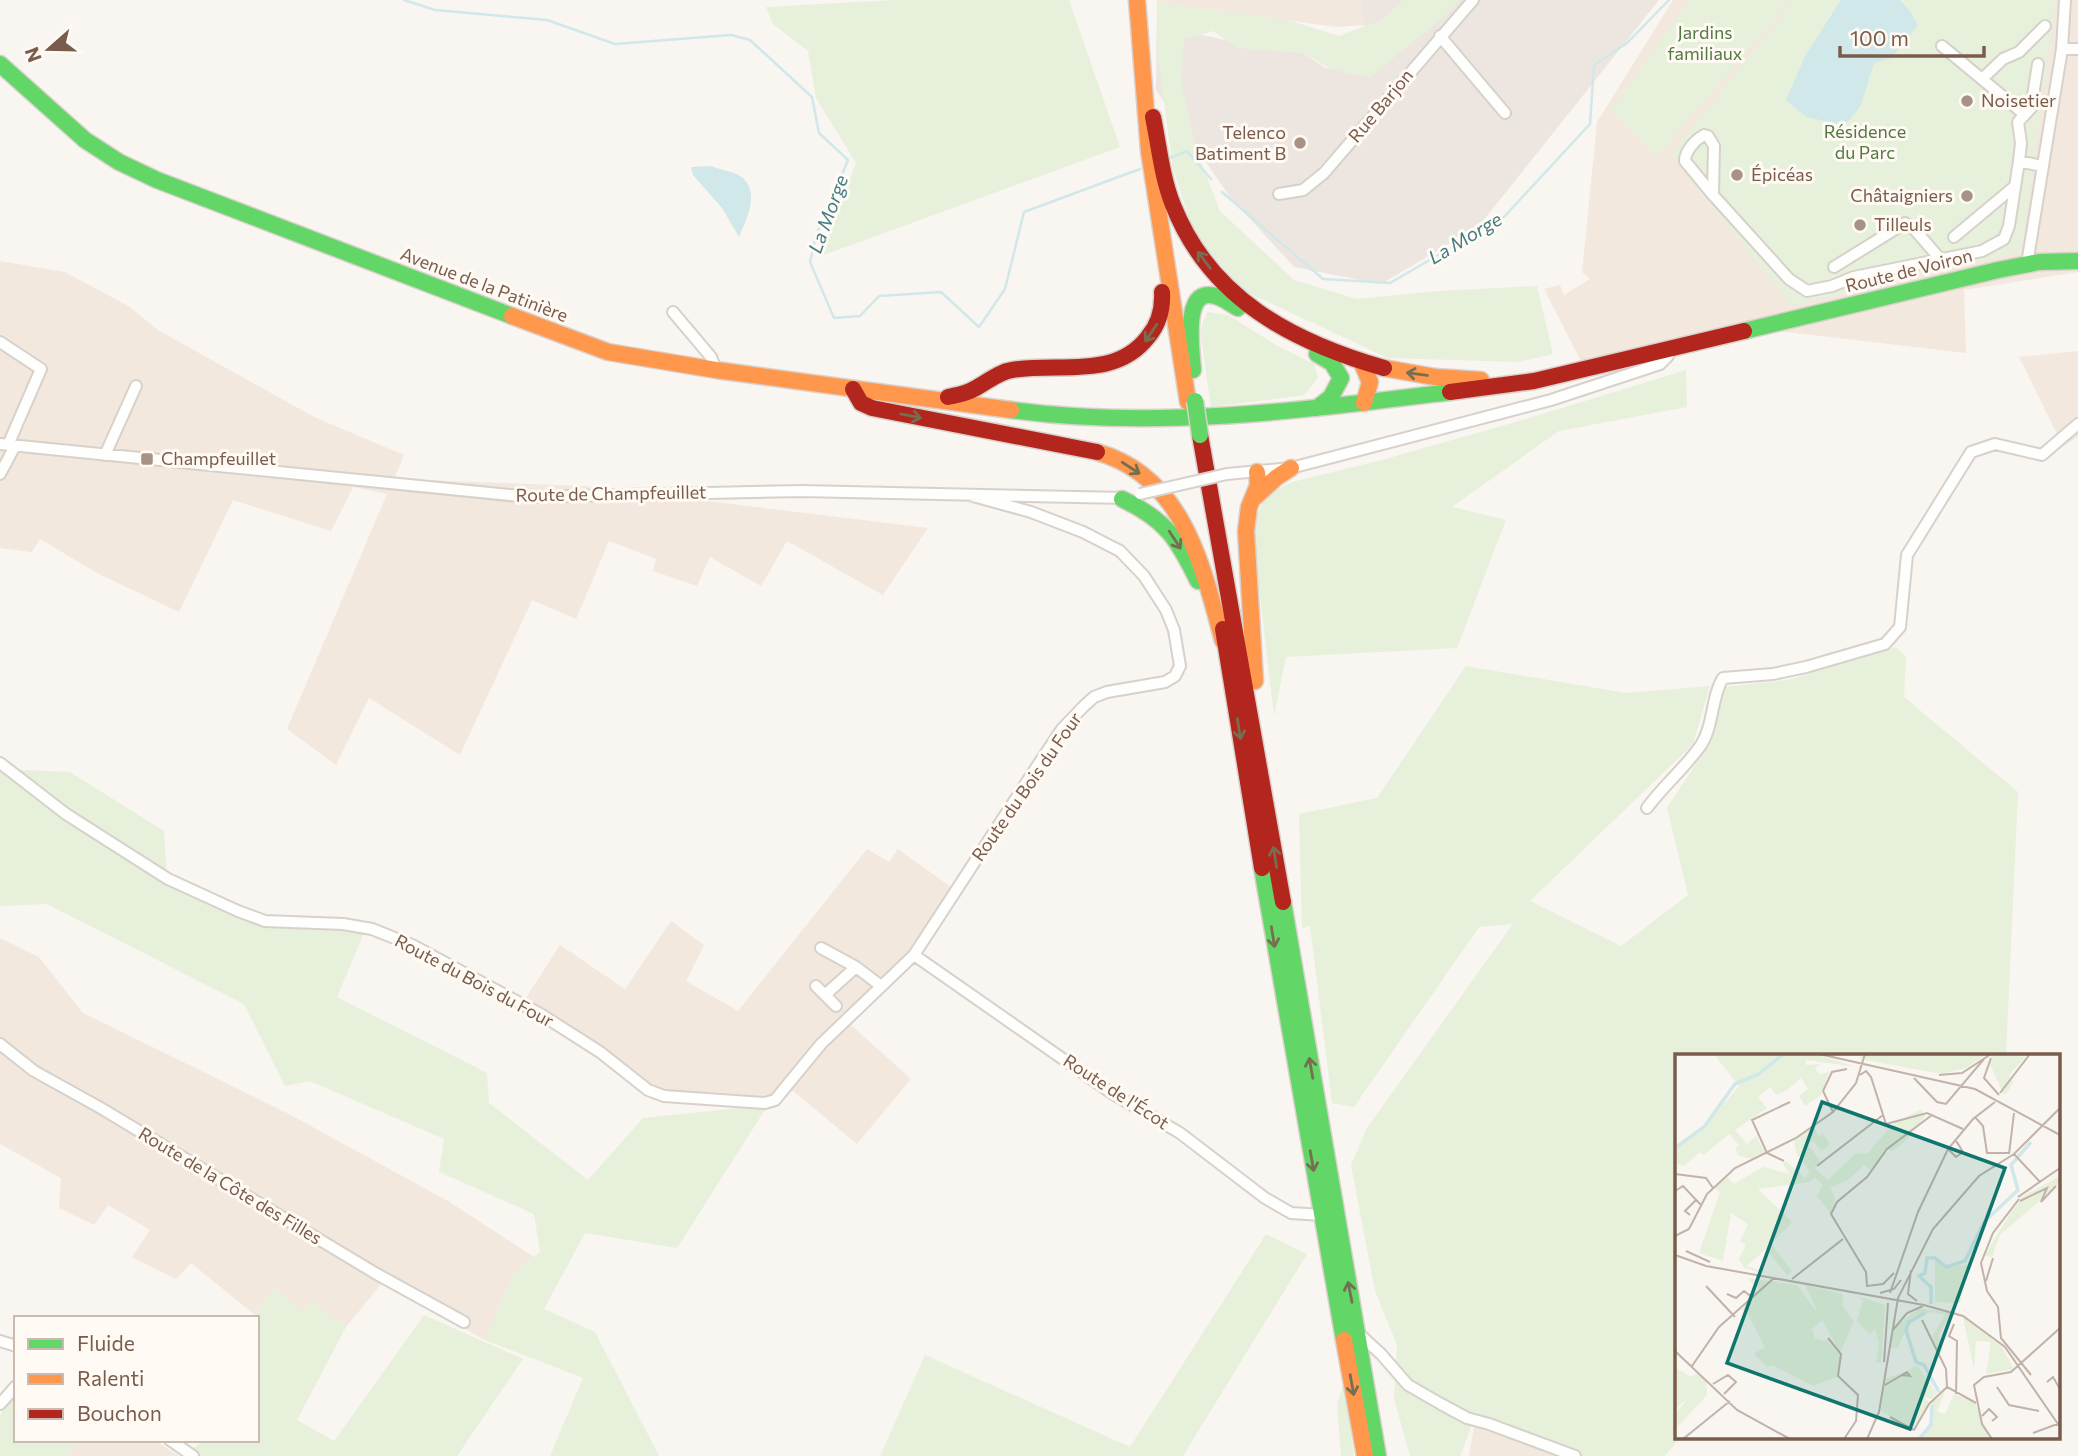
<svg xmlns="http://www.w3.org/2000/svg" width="2078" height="1456" font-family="Commissioner,sans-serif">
<rect width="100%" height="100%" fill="#f9f5f0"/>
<path fill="#f2e8de" d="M1156,0H1360L1364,25L1336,27L1157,2Z
M1673,0H2078V272L1964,290L1966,353L1734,326L1584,367L1544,289L1560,285L1564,295L1590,279L1582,272L1597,122Z
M0,261L65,272L130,307L158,330L314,417L404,455L394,479L584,486L928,528L883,595L787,541L761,586L710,557L697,586L653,571L656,559L609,541L576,619L532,600L460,755L369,698L336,765L287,729L387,494L353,487L331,531L233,500L179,612L99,574L40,539L32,552L0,548Z
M2078,351V437L2063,446L2019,357Z
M867,849L889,862L898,849L951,887L938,921L905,970L850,1024L911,1079L857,1144L793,1091L752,1099L671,1092L648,1083L588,1038L524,1001L560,945L625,989L671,921L704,945L686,981L738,1011Z
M0,938L39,957L83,1013L287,1113L448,1201L534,1257L514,1274L485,1340L382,1283L346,1327L312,1302L303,1311L273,1289L255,1315L191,1263L176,1279L132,1257L150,1230L108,1205L94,1225L59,1208L61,1178L0,1144Z
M1476,1414L1591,1456H1469Z
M78,1440H154L179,1456H66Z"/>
<path fill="#ede5e0" d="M1360,0H1659L1479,226L1381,284L1294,267L1230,197L1156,90L1157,2L1175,29L1234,42L1290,45L1326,68H1353L1370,63Z"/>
<path fill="#e7f0db" d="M895,0H1069L1120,147L821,256L856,163L816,98L808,51L773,24L766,7Z
M1403,0H1459L1453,9L1369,78L1331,69L1303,53L1238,48L1213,31L1184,40L1181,82L1197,152L1220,211L1294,280L1357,299L1438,291L1537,286L1553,354L1518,362L1388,358L1242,290L1195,235L1173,169L1158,57L1157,2L1288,20L1339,36L1381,20Z
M1690,0H1792L1657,156L1611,110Z
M1794,0H2056L2021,252L1792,306L1671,155Z
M1207,312L1228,315L1276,345L1314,364L1318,378L1304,395L1211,407L1200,330Z
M1686,370L1687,407L1559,431L1452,507L1506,520L1457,648L1286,657L1274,716L1252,527L1266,495L1292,482L1382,460L1526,419Z
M1896,647L1906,657L1904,697L2018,792L2006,1055H1677V1437H1681L1665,1456H1591L1476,1414L1460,1456H1410L1394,1399L1397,1345L1375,1291L1351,1165L1367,1128L1513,924L1479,927L1354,1107L1332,1103L1310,926L1302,928L1299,814L1377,798L1466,666L1626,693L1710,686L1693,744L1530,901L1621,946L1688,895L1667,808L1707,747L1725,687L1788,680Z
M0,769L70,772L164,831L167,882L265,916L364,933L337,997L487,1073L489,1103L588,1180L643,1118L768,1105L677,1248L585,1233L544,1309L595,1332L659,1456H550L583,1378L485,1340L514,1274L540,1252L534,1214L439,1172L444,1139L310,1081L285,1086L244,1004L47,904L0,906Z
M1266,1234L1307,1254L1183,1456H880L925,1355L1130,1447Z
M273,1289L303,1311L312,1301L346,1327L297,1420L334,1441L424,1315L523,1359L457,1456H200L191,1450L204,1440H257V1394L260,1391L257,1389V1318H253Z
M1344,1383L1354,1456H1341L1337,1404Z
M16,1395V1440H78L66,1456H0V1415Z"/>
<path fill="#d0e8ea" d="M1841,0H1900L1910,11L1918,25L1892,58L1874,63L1860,107L1845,125L1806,117L1786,100L1805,56Z
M711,166C721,170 736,172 743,178C760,194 746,220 739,237L722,208L693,175L691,167Z"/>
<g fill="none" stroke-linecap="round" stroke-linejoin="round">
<path stroke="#d0e8ea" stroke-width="2.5" d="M404,0L435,10L547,20L615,44L731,35L750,40L812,97L819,133L848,160L816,236L810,262L834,318L860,316L879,296L941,292L979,327L1005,289L1024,212L1140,169
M1167,159L1187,151L1211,179
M1222,192L1323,279L1390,283L1504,217L1590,124L1594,65L1627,43L1669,0"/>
<defs>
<path id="street" d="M1440,36L1505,113
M1942,46L2024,114
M2062,49H2078
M1982,79L2003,59L2019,52L2045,26
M2019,161L2021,143L2018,122L2031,108L2038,64
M1279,194L1303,190L1324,173L1473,0
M1713,195L1685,161C1685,151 1695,140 1704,135L1708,136L1714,146L1713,195L1789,279L1807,291L1832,286L1854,277L1982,251L2004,239L2009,226L2019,161L2042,166
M1954,237L2015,186
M2027,264L2062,49L2065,0
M1834,267L1905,223L1915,230L1941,260
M673,312L711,357L716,370
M0,342L41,369L8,445
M0,444L529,497L801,491L1125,498
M105,455L136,386
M0,474L15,446
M1227,474L1291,468L1551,400L1660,364L1668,356V350
M0,763L66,814L168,879L238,911L265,921L343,924L372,929L412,945L542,1015L600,1052L648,1090L664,1096L765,1103L775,1100L821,1044L914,955L1030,777L1062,729L1084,706L1094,697L1107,692L1165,682L1175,676L1180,666L1174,630L1166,610L1144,576L1120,551L1083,532L1031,512L973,496
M1647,808C1663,786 1685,768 1701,745C1714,725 1711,697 1723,678L1773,674L1806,667L1885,644L1900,627L1907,555L1971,452L1995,444L2042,455L2078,424
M821,948L856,967
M914,955L1113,1094L1180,1133L1265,1198L1291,1213L1322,1215
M816,986L836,1006
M826,994L856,967L881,986
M0,1044L34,1071L99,1107L375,1273L464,1322
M1358,1333L1381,1354L1408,1385L1441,1404L1467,1418L1489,1424L1575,1456
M0,1341L16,1346
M0,1404L16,1386
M170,1440L193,1456"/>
<path id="fast" d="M0,64L85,140L119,162L157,180L512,316
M1744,331L1998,270L2039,262L2078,261
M1317,354L1332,363L1341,378L1331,397L1317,408
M1193,370C1192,354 1183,296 1208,295C1219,294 1229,303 1238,308
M1011,410C1157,430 1305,410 1450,392
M1122,499C1166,520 1177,538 1198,581
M1262,868L1344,1340
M1283,902L1378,1456"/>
<path id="slow" d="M1137,0L1149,151L1188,402
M512,316L608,352L716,370L1011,410
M1361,361L1370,382L1364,403
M1384,368L1435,377L1481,380
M1097,452C1184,477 1202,565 1223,641
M1255,497L1277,477L1291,468
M1255,681L1246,531L1249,507L1258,485L1257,472
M1344,1340L1365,1456"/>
<path id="jam" d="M1153,117C1159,146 1162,178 1173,205C1210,299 1293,342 1384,368
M853,389L861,403L872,408L1097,452
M1450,392L1534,381L1744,331
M948,397C957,395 966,394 974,389C986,383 998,372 1012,370C1059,362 1115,380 1148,337C1159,324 1163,309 1162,292
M1200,435L1283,902
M1223,629L1262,868"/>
</defs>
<use href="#street" stroke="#d7d1cb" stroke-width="14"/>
<use href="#fast" stroke="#dad1cc" stroke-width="19"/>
<use href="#slow" stroke="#dad1cc" stroke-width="19"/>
<use href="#jam" stroke="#dad1cc" stroke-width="19"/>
<use href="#street" stroke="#fefefd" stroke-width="10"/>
<use href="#fast" stroke="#63d668" stroke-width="16"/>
<use href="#slow" stroke="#ff974d" stroke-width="16"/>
<use href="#jam" stroke="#b3261e" stroke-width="16"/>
<defs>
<path id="street-bridge" d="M1140,494L1227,474"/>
<path id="fast-bridge" d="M1195,401L1200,435"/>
</defs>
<use href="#street-bridge" stroke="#d7d1cb" stroke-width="14" stroke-linecap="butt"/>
<use href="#fast-bridge" stroke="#dad1cc" stroke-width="19" stroke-linecap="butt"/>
<use href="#street-bridge" stroke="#fefefd" stroke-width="10"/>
<use href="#fast-bridge" stroke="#63d668" stroke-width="16"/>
</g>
<defs><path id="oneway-shaft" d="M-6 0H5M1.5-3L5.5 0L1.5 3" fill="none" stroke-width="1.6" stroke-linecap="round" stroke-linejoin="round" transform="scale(1.75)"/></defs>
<g stroke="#776e51">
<use href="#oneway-shaft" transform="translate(1204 260) rotate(-127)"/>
<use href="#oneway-shaft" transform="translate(1151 333) rotate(124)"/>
<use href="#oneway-shaft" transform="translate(1417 374) rotate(-172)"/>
<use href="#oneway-shaft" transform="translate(911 416) rotate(11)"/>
<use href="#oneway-shaft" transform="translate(1131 468) rotate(33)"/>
<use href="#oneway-shaft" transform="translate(1175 540) rotate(57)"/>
<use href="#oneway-shaft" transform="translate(1239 729) rotate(81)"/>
<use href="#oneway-shaft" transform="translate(1275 857) rotate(-99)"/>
<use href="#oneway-shaft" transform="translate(1273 937) rotate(81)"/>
<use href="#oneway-shaft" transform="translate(1311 1068) rotate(-100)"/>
<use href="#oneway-shaft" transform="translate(1312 1161) rotate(80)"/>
<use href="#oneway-shaft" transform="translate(1350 1292) rotate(-101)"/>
<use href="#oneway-shaft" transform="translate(1352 1385) rotate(80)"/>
</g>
<g fill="#a69286" stroke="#fffaf3" stroke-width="2.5">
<circle cx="1967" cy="101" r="7"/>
<circle cx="1300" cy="143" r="7"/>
<circle cx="1737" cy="175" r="7"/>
<circle cx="1967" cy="196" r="7"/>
<circle cx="1860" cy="225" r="7"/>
<rect x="140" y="452" width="14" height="14" rx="3.5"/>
</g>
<g text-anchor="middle" stroke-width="6" stroke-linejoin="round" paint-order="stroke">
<g font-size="18" fill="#537a41" stroke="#fffaf3">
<text x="1705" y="39">Jardins<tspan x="1705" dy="21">familiaux</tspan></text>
<text x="1865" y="138">Résidence<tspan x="1865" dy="21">du Parc</tspan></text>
</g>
<g font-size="18" fill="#7a5c4d" stroke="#fffaf3" text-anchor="start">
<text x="1981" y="107">Noisetier</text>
<text x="1286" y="139" text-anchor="end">Telenco<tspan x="1286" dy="21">Batiment B</tspan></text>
<text x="1751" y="181">Épicéas</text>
<text x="1953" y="202" text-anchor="end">Châtaigniers</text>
<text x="1874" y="231">Tilleuls</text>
<text x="161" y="465">Champfeuillet</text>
</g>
<g font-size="18" fill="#7a5c4d" stroke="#fffaf3">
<text transform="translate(1381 106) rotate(-50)" y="6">Rue Barjon</text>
<text transform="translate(1909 271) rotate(-14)" y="6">Route de Voiron</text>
<text transform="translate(484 285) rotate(21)" y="6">Avenue de la Patinière</text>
<text transform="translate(611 494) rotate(-1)" y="6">Route de Champfeuillet</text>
<text transform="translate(1027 787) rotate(-55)" y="6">Route du Bois du Four</text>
<text transform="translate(474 981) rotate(28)" y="6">Route du Bois du Four</text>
<text transform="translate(1116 1092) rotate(33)" y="6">Route de l'Écot</text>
<text transform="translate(230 1186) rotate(31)" y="6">Route de la Côte des Filles</text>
</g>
<g font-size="19" font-style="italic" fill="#437c86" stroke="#fffaf3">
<text transform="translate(828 214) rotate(-70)" y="7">La Morge</text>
<text transform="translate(1465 238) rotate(-31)" y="7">La Morge</text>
</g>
</g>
<g transform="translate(1675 1054)">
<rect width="385" height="385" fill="#f9f5f0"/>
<path d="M46,0H139L182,13L131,6V11L145,10L140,14L145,21L155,17L146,41L130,52L124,42L133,35L126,24L111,37L101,41L95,33L83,43L92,54L60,76L72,90L81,82L90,98L77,105L64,102L60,95L64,91L54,80L29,101L25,98L9,112L0,109V93L29,73L64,32L41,3ZM187,0H311L291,14L267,20L185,5ZM320,0L351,3L334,21L338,28L332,39L328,40L314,8ZM246,55L250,63L229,88L218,97L211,95L196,117L189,111L173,126L155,134L160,144L156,160L142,142L148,131L140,123L135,128L83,135L117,168L96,190L117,217L112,221L91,195L72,212L95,220L69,214L64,205L71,190L65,187L73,170L56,159L48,207L24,199L45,138L39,134L51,122L59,130L88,113L115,120L108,110L111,107L130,124L135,118L121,98L119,86L139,72L143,83L148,80L155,90L147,97L138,87L133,90L145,107L139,114L153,126L180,100L193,99L217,71ZM385,122V129L325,181L317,203L309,202L345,144ZM260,206L270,214L294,210L285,249L260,248ZM72,224L122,231L144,261L130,231L168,240L167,251L179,268L165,298L147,266L137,275L140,285L152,287L165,300L162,323L138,332L97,311L92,313L79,300L90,293L71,257H66L84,235ZM182,242L210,251L206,309L201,308L204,290L200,274L195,280L182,268L188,246ZM245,254L276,259L264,281L268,298L265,300L257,283L270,261L256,258L235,264L223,294L214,293L221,272ZM288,263L327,293L339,315L311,320L316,288L301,287L299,315ZM242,312L262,339L257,345L250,343L254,349L239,374L206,357L209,325L234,317L238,324L234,315ZM0,313L16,323L24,319L31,325L32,341L3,372L0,361L12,345L0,355ZM271,335L262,357L270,360L279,340L300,349L315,385H243L254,370L257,348Z" fill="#e7f0db"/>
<path fill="none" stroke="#d0e8ea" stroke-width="3.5" d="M0,94L29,73L60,30L84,20L107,1M256,250V233L244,222L250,219L252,204H260L271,213L290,207L309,168L343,136L336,111L356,88M250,259L234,268L231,276L241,308L249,311L264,338M244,385L256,371L257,351"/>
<path fill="none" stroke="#c2b3aa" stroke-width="2" d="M144,0L300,35L385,81M316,4L309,24L324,41M185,21L191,17L196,23L211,70L252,59L288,75M264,21L287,19L316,0M239,24L262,48L271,50L309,5M325,39L355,0M158,58L148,37L157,18L172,15M300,63L308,72L312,99H334M273,95L281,103L288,98L280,85M334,100L339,59M339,100L365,128M109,107L92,99L77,66L115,48M142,112L208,61M0,120L31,124L38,134M0,137L8,132L26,151M343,143L385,114M344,145L318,179L306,209L312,237L323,253L326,284L356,321M345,147L372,134L366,148L381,132M15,161L10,157L21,146M0,182L14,175L32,140L60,114L121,84L158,58L181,29L190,0M11,197L35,208M0,201L31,212L249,251L288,262L330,293L385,373M236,216L233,240L242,247M219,219L208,230L192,232L191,218L156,160L162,148L192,123L212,95L257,61M117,225L168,185M311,227L318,204M31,232L60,263M205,239L219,235L226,226M215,239L243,158L273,95L298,65L320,48M52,240L61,244L69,237L77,243M247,266L271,315L272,333L301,349M279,270L274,282L282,287L281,340M217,277L232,259L248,252M153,284L166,300L163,322L183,341L181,367L169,385M0,297L62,356L115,385M209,308L213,249M17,312L44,273L99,224M372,328L378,323L385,335M38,330L53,321L61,328L49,340M210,331L227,321L235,322L232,318L227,321M322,333L334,351L364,357M307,362L314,355L322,363L317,367M215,363L239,376M239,376L254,350L272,333M358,379L385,369M8,385L55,347M192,385L204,358L223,244L258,175L304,122L339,100L385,54M317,385L307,370L299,331L309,323L336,318L385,274"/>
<path fill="#0f766e" fill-opacity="0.15" stroke="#0f766e" stroke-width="3.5" d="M147,48L330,114L235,375L52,309Z"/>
<rect width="385" height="385" fill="none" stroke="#7a5c4d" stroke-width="3.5"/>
</g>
<rect x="14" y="1316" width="245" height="126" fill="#fffaf3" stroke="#cabbb1" stroke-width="2"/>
<rect x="28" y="1339" width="35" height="10" fill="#63d668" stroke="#cabbb1" stroke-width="2"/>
<text x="77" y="1351" font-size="21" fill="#7a5c4d">Fluide</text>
<rect x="28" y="1374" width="35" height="10" fill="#ff974d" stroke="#cabbb1" stroke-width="2"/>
<text x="77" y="1386" font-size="21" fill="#7a5c4d">Ralenti</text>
<rect x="28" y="1409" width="35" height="10" fill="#b3261e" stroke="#cabbb1" stroke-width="2"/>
<text x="77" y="1421" font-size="21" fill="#7a5c4d">Bouchon</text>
<g transform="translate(49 49) rotate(250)" stroke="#fffaf3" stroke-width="5" paint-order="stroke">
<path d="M0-5L12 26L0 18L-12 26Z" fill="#7a5c4d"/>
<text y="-10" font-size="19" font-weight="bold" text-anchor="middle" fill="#7a5c4d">N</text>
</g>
<path d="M1840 46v10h144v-10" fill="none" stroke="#7a5c4d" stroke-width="3.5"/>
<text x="1850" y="46" font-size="21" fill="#7a5c4d" stroke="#fffaf3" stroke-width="5" paint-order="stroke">100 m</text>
</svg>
